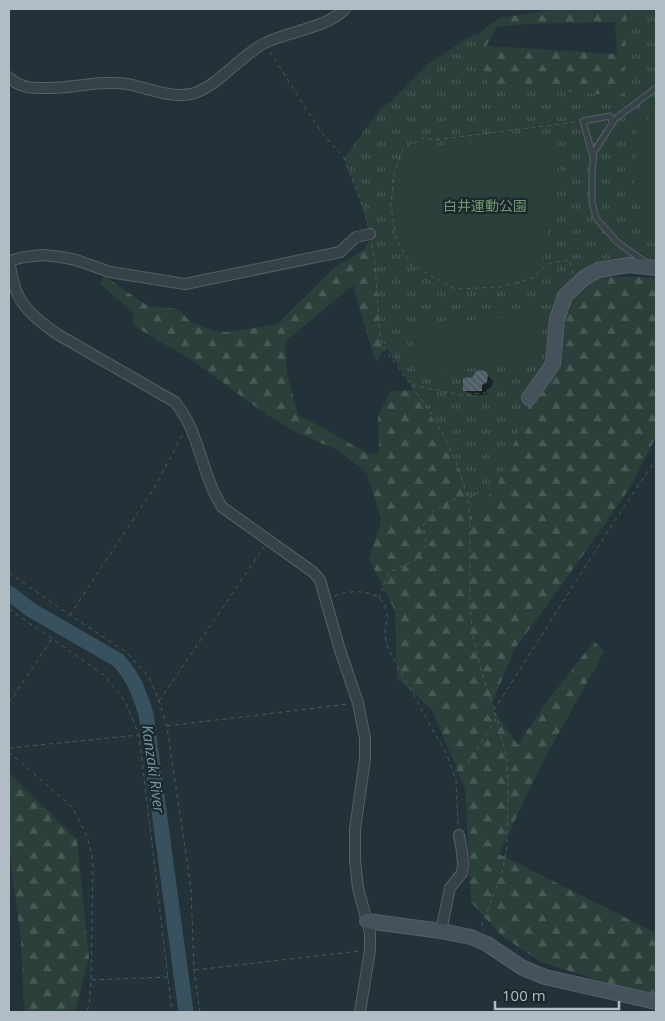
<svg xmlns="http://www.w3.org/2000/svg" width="665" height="1021" font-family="'Open Sans','Noto Sans JP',sans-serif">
<defs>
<pattern id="forest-firs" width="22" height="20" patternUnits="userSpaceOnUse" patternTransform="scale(1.25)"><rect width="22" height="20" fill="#2b403b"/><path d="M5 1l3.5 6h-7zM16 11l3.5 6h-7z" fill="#475a56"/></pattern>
<pattern id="park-tufts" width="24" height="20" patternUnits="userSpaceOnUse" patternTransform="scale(1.25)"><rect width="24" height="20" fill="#2b403b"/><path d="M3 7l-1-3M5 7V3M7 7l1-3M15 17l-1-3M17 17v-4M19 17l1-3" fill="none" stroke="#475a56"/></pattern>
<pattern id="building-back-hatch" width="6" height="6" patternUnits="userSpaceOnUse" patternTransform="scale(1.25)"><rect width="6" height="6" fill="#4e5e67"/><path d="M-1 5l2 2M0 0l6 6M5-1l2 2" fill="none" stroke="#65737b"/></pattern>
</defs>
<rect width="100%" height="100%" fill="#233138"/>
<path fill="url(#forest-firs)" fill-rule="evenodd" d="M571,9H656L558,291L600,277H637L656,278V437L631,486L581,558L514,650L491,706L518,745L540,711L594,641L604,652L540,767L499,854L656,933V999L541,962L502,936L471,902L465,788L432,710L397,678L395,611L369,559L381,520L367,473L338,450L295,432L260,410L193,361L134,326L133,312L100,284L104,276L148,306L178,309L191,322L213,331L228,332L277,324L335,267L365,249L375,223L358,153L381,108L434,72L489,25L500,18L549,10ZM615,22L617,54L486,46L497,27L525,24ZM353,285L371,347L376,361L409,316L443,389L390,391L378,417L379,453L368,454L320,426L298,415L287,373L285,342Z
M9,772L77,840L89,958L75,1012H24L21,942L9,848Z"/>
<path fill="url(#park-tufts)" d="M627,9H656V268L598,270L565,296L553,364L531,400L499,482L470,522L468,499L459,469L445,438L380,337L375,264L364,210L344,158L369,124L428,64L475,33L488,85L623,96Z"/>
<path fill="#2b403b" d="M655,109H656V239L644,218L634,192L635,163L639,140L634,123L648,120Z
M537,137L558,159L543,260L532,278L500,287L455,289L410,264L396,238L391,206L394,174L403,149L420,139L433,146Z
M535,315L539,363L415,373L411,325Z"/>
<path fill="#0007" d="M484,372L493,381L491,387L486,390L487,395H470L465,390Z"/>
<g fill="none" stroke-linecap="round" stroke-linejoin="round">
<path stroke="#37515e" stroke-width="15" d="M9,593L31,610L118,660C135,679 138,690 146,714L186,1012"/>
</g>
<path fill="url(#building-back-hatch)" d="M479,370L485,371L488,375L487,382L482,385V391H463V378L473,377L475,372Z"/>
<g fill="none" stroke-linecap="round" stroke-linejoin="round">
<defs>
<path id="lane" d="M593,157L583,121L610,116L612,122
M645,262L617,242L596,218L592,202V174L594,152L615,119L656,88"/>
<path id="street" d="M9,77C12,80 17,84 21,85C30,89 39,88 48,88C74,88 101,80 127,84C149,88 168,98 191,94C215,89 241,55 265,43C289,31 327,28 345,9
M9,260C11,271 13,285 18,295C26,312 42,323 57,334L175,402C200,432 201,474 222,507L313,572L320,580L339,647L358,703L365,738V759L355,829V860L358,888L370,933V950L360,1012
M9,261L24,257L43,255L61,257L76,260L110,272L185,284L340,252L356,237L370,234
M441,931L450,888L462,873L463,864L462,852L459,835"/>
<path id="secondary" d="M529,398L553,364L557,319L565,296L584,278L598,270L629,265L656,268
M367,921L441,931L471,937L487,944L523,968L545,977L656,1002"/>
</defs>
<use href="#lane" stroke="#546066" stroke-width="7"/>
<use href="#street" stroke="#546066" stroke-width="12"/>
<use href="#secondary" stroke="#546066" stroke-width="16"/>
<path stroke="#495c5a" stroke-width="1" stroke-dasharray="4 4" stroke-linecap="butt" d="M270,52L321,132L344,158L364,210L368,225
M372,244L375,264L380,337L384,348L430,411L445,438L459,469L468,499L470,522V603L472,629L480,667L498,722L507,759L508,799L507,846L502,874L482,924L484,931
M573,274L569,260L547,264L532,278L500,287L455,289L410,264L396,238L391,206L394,174L403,149L423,138L435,140L577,122
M412,385L461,395L486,393
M469,498L479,492
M9,573L70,615L126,652L149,677L159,701L167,727L191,888L194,970L200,1012
M334,596C351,589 384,588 387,613C388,619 385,627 385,633C385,638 387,644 388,649L447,755L456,780L458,827
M379,599L389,572L414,561L427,545L423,526L434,510L466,493
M9,609L104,675L125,701L139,735L172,1012
M70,615L154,488L183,434
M159,701L264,547
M9,703L53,637
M494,710L608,531L656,459
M167,726L348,704
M9,748L139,735
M9,752L72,807L87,836L93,862L91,980L89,1006L86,1012
M455,772L467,764L496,719
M195,970L360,951
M92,980L168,977"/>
<use href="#lane" stroke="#364248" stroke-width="5"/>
<use href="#street" stroke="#364248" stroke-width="10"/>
<use href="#secondary" stroke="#45525b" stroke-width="14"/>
</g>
<g text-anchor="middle" stroke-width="4.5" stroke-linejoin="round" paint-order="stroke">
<g font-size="14" fill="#719971" stroke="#1c272d">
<text x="485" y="211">白井運動公園</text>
</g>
<g font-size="15" font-style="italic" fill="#7396a6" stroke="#1c272d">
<text transform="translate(153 769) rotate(82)" y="5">Kanzaki River</text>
</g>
</g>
<rect width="665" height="1021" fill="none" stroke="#b1bdc5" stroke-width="20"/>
<path d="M495 1001v8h124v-8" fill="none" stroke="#b1bdc5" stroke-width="2.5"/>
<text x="502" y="1001" font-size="15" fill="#b1bdc5" stroke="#1c272d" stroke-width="4" paint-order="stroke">100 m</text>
</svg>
